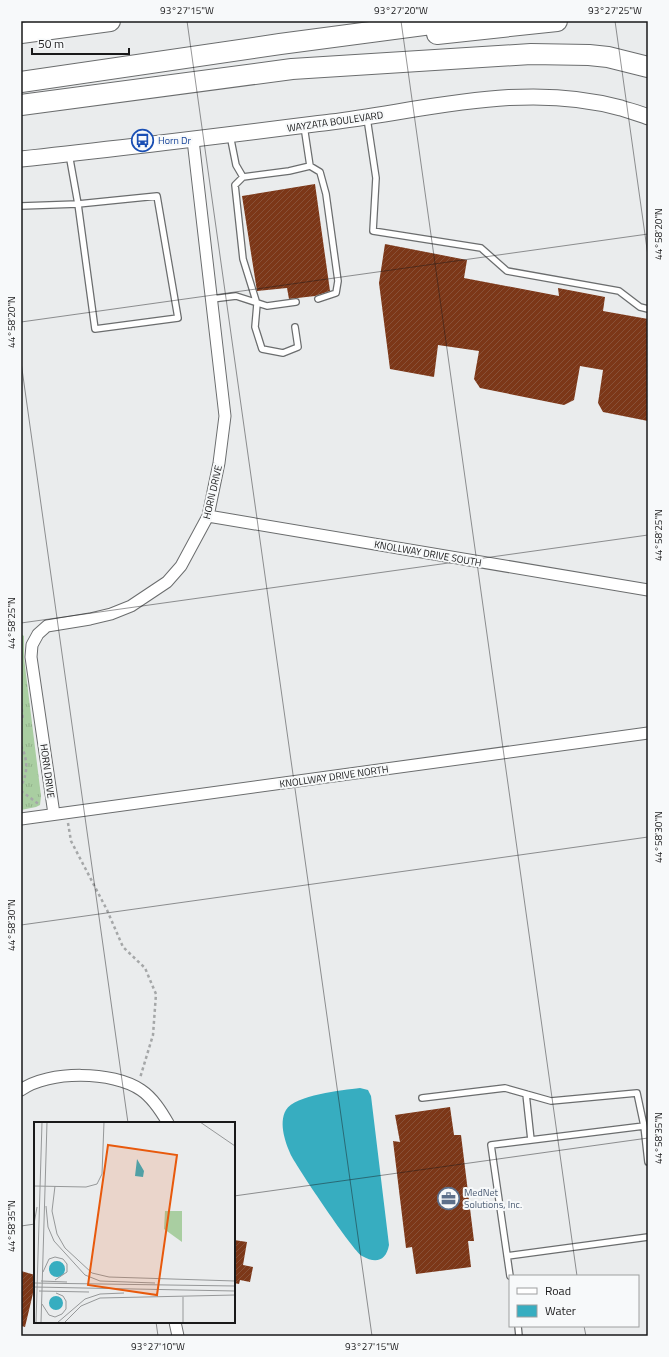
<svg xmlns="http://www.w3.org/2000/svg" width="669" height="1357" font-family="'Titillium Web',sans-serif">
<defs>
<pattern id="grass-tufts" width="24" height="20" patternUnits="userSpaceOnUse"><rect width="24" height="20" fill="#a9cea1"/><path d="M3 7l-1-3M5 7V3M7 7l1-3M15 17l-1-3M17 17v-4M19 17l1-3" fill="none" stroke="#91b08a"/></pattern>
<pattern id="building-hatch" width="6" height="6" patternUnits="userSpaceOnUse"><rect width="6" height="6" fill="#7c3718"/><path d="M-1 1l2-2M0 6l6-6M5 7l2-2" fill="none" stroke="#885138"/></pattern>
</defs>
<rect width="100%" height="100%" fill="#eaeced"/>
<path fill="url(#grass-tufts)" d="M21,634L24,636V658L41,796L40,805L36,807L21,810Z"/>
<path fill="#37adc0" d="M360,1088L368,1090L371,1096L389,1245C386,1261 376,1264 362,1256C353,1251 299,1170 292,1157C286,1145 278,1123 286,1110C295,1095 342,1090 360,1088Z"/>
<path fill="url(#building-hatch)" d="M315,184L330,291L315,296L289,299L287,288L257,291L242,196Z
M385,244L467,260L464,278L559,296L558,288L605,297L603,311L648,319V421L603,412L598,403L603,370L580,366L574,400L564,405L480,388L474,379L479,351L438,345L434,377L390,369L379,283Z
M450,1107L454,1135H461L474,1241H468L471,1267L416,1274L412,1247L406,1248L393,1141L400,1142L395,1115Z
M234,1240L247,1242L243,1265L253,1267L250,1282L240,1280L239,1284L234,1283Z
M21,1271L35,1275V1285L25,1327L21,1326Z"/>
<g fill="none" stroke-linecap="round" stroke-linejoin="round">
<defs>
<path id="lane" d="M367,118L376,178L373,231L481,248L507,271L619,291L640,307L648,309
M230,135L236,165L243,177L289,171L310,166L304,126
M310,166L320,172L326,194L338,281L336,293L318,299
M243,177L235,185L243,259L257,304L255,327L262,349L283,353L298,347L295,327
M157,196L178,318L95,329L78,204Z
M21,206L78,204L69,154
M212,299L236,296L267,306L296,302
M526,1094L531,1140
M422,1098L505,1088L551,1101L637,1093L644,1126
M507,1256L648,1237
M510,1276L491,1145L644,1126L648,1162
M518,1326L519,1336"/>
<path id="street" d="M208,516L648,590
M54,814L31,657L32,645L38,634L47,626L90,619L111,614L131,606L167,582L181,566L208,516L219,463L225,416L193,140
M21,819L648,733
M21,1090C49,1070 113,1071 141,1090C153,1098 161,1111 168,1123
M175,1322L178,1336"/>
<path id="secondary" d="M21,159C124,148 227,135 331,122C426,110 525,81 621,108C630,111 639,113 648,117"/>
<path id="highway" d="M21,33L110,21
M437,34L557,21
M21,82L280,44L454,21
M21,105L292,69L531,54L589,55L608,57L648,67"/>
</defs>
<use href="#lane" stroke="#6b6d6e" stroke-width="8"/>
<use href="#street" stroke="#6b6d6e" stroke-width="13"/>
<use href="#secondary" stroke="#6b6d6e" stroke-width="17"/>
<use href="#highway" stroke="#6b6d6e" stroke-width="22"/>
<path stroke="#a5a7a8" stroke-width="2.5" stroke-dasharray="3 3" stroke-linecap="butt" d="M21,703L23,719L21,722
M21,746C28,759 28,773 21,786
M21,791L40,805
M68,823L71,841L107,910L123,947L145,968L156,994L153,1035L140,1078"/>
<use href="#lane" stroke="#fff" stroke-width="5.5"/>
<use href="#street" stroke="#fff" stroke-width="11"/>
<use href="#secondary" stroke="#fff" stroke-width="15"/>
<use href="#highway" stroke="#fff" stroke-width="20"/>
</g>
<path fill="none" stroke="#19191a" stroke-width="1" stroke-opacity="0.45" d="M187,21L372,1336M401,21L577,1276M615,21L648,256M21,322L648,234M21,362L128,1123M21,623L648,535M21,925L648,837M234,1196L648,1138M21,1226L35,1224M156,1322L158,1336M584,1326L586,1336"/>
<defs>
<symbol id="bus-ring" viewBox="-11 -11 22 22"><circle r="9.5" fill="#f7f9fa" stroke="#1a4fb4" stroke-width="1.5"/><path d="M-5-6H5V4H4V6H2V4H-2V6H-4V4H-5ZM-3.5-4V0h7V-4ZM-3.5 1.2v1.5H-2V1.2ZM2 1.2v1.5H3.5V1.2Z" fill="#1a4fb4"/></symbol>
<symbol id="office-ring" viewBox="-11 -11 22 22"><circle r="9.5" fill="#f7f9fa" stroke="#5c6f8a" stroke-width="1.5"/><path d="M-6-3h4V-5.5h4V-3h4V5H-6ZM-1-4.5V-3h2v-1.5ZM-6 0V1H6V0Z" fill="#5c6f8a"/></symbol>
</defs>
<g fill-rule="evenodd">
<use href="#bus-ring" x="130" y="128" width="25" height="25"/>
<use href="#office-ring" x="436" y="1186" width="25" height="25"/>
</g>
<g text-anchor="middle" stroke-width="4" stroke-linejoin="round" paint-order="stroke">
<g font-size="10" fill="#19191a" stroke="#f7f9fa">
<text transform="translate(335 121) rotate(-8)" y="4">WAYZATA BOULEVARD</text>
<text transform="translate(212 492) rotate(-77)" y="4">HORN DRIVE</text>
<text transform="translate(428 553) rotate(10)" y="4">KNOLLWAY DRIVE SOUTH</text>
<text transform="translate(48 771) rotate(82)" y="4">HORN DRIVE</text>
<text transform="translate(334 776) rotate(-8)" y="4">KNOLLWAY DRIVE NORTH</text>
</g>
<g font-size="10" fill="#164399" stroke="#f7f9fa" text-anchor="start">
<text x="158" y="144">Horn Dr</text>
</g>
<g font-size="10" fill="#4e5e75" stroke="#f7f9fa" text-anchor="start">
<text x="464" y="1196">MedNet<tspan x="464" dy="12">Solutions, Inc.</tspan></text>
</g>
</g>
<g transform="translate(34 1122)">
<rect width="201" height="201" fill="#eaeced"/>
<path d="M131,89H148V120L130,107Z" fill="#a9cea1"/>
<path d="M103,37L110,49L109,55L101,54ZM15 147a8 8 0 1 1 16 0a8 8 0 1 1-16 0ZM15 181a7 7 0 1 1 14 0a7 7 0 1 1-14 0Z" fill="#37adc0"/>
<path fill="none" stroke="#969899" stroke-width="1" d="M166,0L201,24M0,64L52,65L63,62L68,52L70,0M21,64L18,89L23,112L31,126L58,151L75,155L201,159M12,84L14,105L20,119L51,153L66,159L121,161M0,102L3,85M9,150L15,137L21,135L29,137L33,142V150L21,158M7,159L33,160M0,161L201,164M0,165L201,169M5,169L55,170M149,175V201M8,182L15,193L21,195L28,192L32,187V179L29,174L22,171M2,201L8,0M7,201L13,0M23,201L51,177L66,172L90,171M30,201L47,184L66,176L201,173"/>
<path fill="#e8590c" fill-opacity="0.15" stroke="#e8590c" stroke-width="2" d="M74,23L143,33L123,173L54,163Z"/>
<rect width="201" height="201" fill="none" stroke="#19191a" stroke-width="2"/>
</g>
<rect width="669" height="1357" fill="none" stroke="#f7f9fa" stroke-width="44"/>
<rect x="509" y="1275" width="130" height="52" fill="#f7f9fa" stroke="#9e9fa0"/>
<rect x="517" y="1288" width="20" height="6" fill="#ffffff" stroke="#9e9fa0"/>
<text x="545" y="1295" font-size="12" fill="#19191a">Road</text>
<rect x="517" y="1305" width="20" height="12" fill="#37adc0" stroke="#9e9fa0"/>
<text x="545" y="1315" font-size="12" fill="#19191a">Water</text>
<path d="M32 48v6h97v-6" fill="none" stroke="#19191a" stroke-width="2"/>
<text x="38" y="48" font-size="12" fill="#19191a" stroke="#f7f9fa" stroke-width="3" paint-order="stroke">50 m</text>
<rect x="22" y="22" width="625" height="1313" fill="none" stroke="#19191a" stroke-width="1.5"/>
<g font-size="10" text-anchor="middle" fill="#19191a">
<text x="187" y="14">93°27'15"W</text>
<text x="401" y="14">93°27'20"W</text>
<text x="615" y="14">93°27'25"W</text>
<text transform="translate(658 234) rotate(-90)" y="4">44°58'20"N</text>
<text transform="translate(11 322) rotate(-90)" y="4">44°58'20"N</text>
<text transform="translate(658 535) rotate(-90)" y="4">44°58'25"N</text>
<text transform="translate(11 623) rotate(-90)" y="4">44°58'25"N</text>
<text transform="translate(658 837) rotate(-90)" y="4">44°58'30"N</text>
<text transform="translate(11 925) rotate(-90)" y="4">44°58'30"N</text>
<text transform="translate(658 1138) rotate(-90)" y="4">44°58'35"N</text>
<text transform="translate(11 1226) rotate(-90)" y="4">44°58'35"N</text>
<text x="158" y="1350">93°27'10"W</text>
<text x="372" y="1350">93°27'15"W</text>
</g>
</svg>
